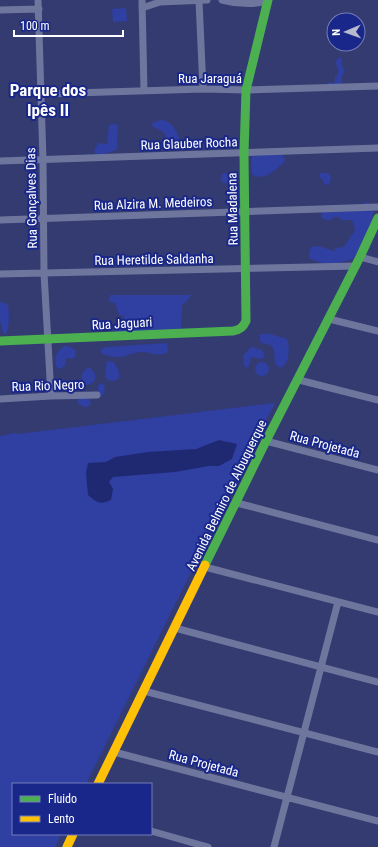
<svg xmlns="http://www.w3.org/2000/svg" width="378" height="847" font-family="'Roboto Condensed',sans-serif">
<rect width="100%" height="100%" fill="#333b70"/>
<path fill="#303fa2" d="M126,8L127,21L113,22L112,9Z
M341,57L342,66L345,71L342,76V83L340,85L327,87L328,82L335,83V76H337L338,70L336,64V60Z
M160,120C173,120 179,134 181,145L178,150H174L167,144L165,134L163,132L152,126V123Z
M115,124L118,125L117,148L116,150L101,155L95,154L94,151L98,143L107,144L109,125Z
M260,155H282L284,157L285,161C282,165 270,175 265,176C261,178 256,176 252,175L251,164L252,156Z
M225,173L228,174L233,182L238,184L240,193L238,205L236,207L230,206C226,201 228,198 230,192L227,190L228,184L222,182L221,179L222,174Z
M320,173H326L330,175L331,179L329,184L326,185L324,184L323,180L319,177Z
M366,202L373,205V214L372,217L374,219L357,254L353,259L335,264H325L310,259C306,249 312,244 322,247C327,248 329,250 335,251V248L344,247L355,230L353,223L351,220H341L338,217H334L330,221L321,218L323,206L328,205L362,206L363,203Z
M110,295H191L187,301L182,305L181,331L117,334L113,330L125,316L119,315L115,303L109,302Z
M0,302L8,304C9,312 10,327 6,334L3,333L0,321Z
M260,334H270L287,339C290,347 290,365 280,368L275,364L274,350L271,345L262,343L260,341Z
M167,343L168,352C160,357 152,353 144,352C134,351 125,358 116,357C112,357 108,355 103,355L100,350L106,347Z
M65,346C69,346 72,347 76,351L75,357L72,359L66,358L65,366L60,369L57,368C53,359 56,351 65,346Z
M251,347L262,350L265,356L263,358L260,359L251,357L249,366L246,368L244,365L243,356Z
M108,361L114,362L119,371V378C115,382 109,382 105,377L106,363Z
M255 369a7 7 0 1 1 14 0a7 7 0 1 1-14 0Z
M87,368H90C99,375 97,384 85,385L82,380L81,374Z
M100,383L103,384C106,388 105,393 101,397L98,395V386Z
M78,397H87L91,402L90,405L87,407H84L78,403Z
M275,403L86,784H13V834H61L55,847H0V436L14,433L18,434Z"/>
<path fill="#1f2972" d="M219,440L237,444L232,459L219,466H209L175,472L113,477L109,482L113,489L111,500C100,505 97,503 88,495L86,473L88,463L106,462L115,457L148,452L196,449Z"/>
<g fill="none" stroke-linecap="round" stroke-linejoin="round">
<path stroke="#6f769d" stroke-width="7" d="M38,0L43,160L44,273L51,396
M142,0L144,91
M222,0C233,3 257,6 268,0
M199,1L203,89
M142,8L160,2L207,0
M0,10L39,9
M41,94L203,89L246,90L378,86
M0,161L378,148
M0,220L378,207
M360,257L378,262
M0,274L356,266
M329,319L378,331
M299,380L378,400
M0,399L51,396L97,395
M266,441L378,470
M237,503L378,540
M205,567L378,612
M175,628L378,682
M144,691L378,752
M114,752L378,821
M151,831L208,847
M274,847L338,602"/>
<path stroke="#4caf50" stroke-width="9" d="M0,341L233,331C240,330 243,327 246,321L244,153L246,90L268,0
M205,565L266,441L360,257L378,218"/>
<path stroke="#ffc107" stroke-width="9" d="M98,784L205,565
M67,847L73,834"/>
</g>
<g text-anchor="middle" stroke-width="4" stroke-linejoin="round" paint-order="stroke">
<g font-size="13" fill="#fff" stroke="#19278a">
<text x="210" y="83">Rua Jaraguá</text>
<text transform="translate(189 143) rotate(-2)" y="5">Rua Glauber Rocha</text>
<text transform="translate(31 198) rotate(-91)" y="5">Rua Gonçalves Dias</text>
<text transform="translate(153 203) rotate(-2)" y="5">Rua Alzira M. Medeiros</text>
<text transform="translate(232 209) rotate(-91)" y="5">Rua Madalena</text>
<text transform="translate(154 259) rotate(-1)" y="5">Rua Heretilde Saldanha</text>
<text transform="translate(122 323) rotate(-3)" y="5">Rua Jaguari</text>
<text transform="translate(48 385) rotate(-2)" y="5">Rua Rio Negro</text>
<text transform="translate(325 444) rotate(15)" y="5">Rua Projetada</text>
<text transform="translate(226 495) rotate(-64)" y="5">Avenida Belmiro de Albuquerque</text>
<text transform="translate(204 763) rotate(15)" y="5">Rua Projetada</text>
</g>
<g font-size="17" font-weight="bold" fill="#fff" stroke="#19278a">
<text x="48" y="96">Parque dos<tspan x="48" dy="20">Ipês II</tspan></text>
</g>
</g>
<rect x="12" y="783" width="140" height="52" fill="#19278a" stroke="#757db9"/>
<rect x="20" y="796" width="20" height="6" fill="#4caf50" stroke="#757db9"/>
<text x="48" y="803" font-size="12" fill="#ffffff">Fluido</text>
<rect x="20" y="816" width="20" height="6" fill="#ffc107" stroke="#757db9"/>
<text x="48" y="823" font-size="12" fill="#ffffff">Lento</text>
<g transform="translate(346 32) rotate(268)"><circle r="19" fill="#19278a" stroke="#757db9"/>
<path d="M0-3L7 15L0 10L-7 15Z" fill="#b8bacd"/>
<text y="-6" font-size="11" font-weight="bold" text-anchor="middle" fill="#ffffff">N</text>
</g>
<path d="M14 30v6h109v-6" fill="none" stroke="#ffffff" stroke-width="2"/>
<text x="20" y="30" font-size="12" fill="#ffffff" stroke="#19278a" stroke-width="3" paint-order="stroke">100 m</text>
</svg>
